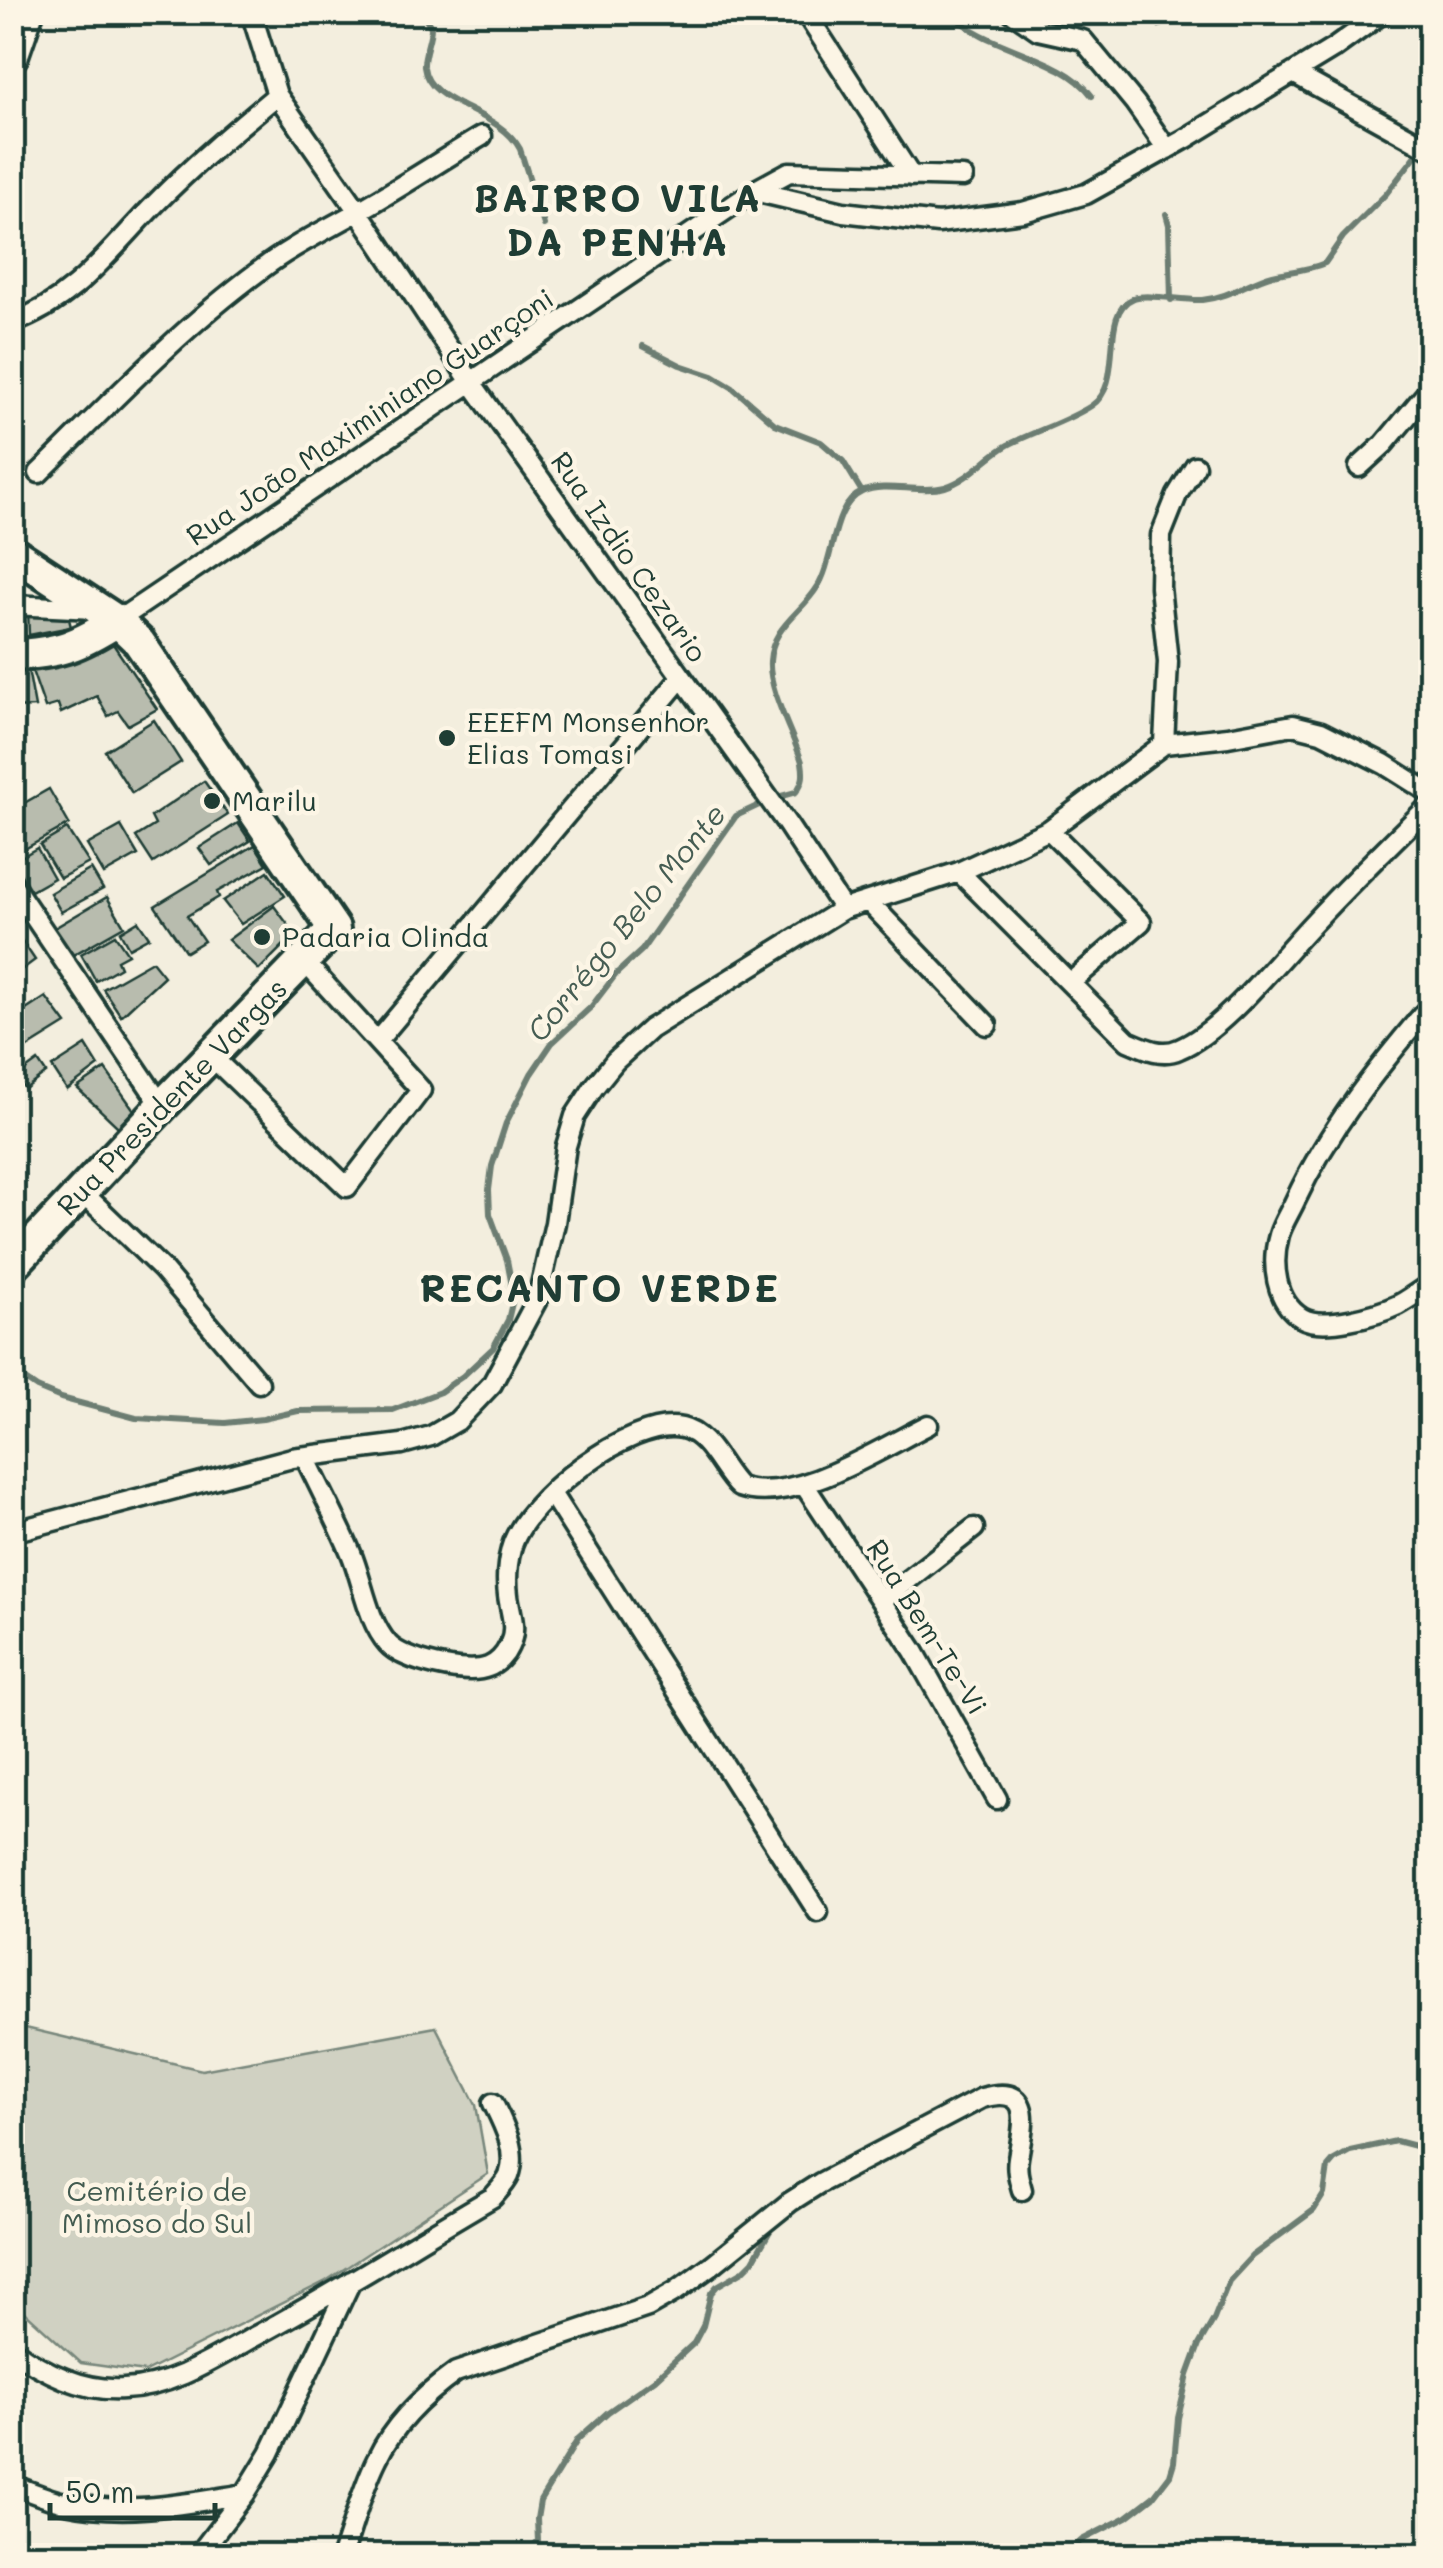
<svg xmlns="http://www.w3.org/2000/svg" width="1443" height="2568" font-family="Mali,sans-serif">
<rect width="100%" height="100%" fill="#f3eede"/>
<filter id="ink" filterUnits="userSpaceOnUse"><feTurbulence type="fractalNoise" baseFrequency=".01" numOctaves="2"/><feDisplacementMap in="SourceGraphic" scale="20" xChannelSelector="R" yChannelSelector="G"/><feConvolveMatrix kernelMatrix="1 2 1 2 8 2 1 2 1" color-interpolation-filters="sRGB"/></filter>
<g filter="url(#ink)">
<path fill="#d0d1c2" stroke="#78877b" stroke-width="2.5" d="M1147,13H1208L1159,27Z
M13,2025L202,2070L436,2027L476,2105L488,2174L326,2281L145,2372L81,2363L27,2314L13,2296Z"/>
<g fill="none" stroke-linecap="round" stroke-linejoin="round">
<path stroke="#6c7d72" stroke-width="6" d="M422,12L431,27C431,40 423,54 424,67C428,106 499,109 520,149L544,225
M950,12C986,51 1061,54 1092,96
M1166,214L1169,225L1171,300
M643,346L680,365L713,376L733,388L775,424L821,442L843,461L862,492
M12,1371L37,1388L61,1398L136,1418L225,1423L263,1419L298,1411L393,1410L440,1392L463,1376L493,1348L508,1320L512,1303L511,1281L507,1260L490,1214L489,1190L492,1166L506,1123L531,1074L552,1043L591,1007L617,973L642,950L736,816L774,798L796,792C804,781 804,775 802,762C793,734 768,689 770,661C772,626 802,613 818,586C835,559 831,506 862,492C885,481 919,494 945,487C969,480 986,457 1008,445C1035,431 1066,422 1091,406C1127,383 1097,313 1134,298C1147,293 1184,301 1202,300C1231,297 1247,282 1273,275C1291,271 1309,270 1325,263L1343,237L1386,194L1417,154L1426,148
M523,2556L538,2541L537,2519L540,2501L578,2439L608,2412L655,2379L694,2343L703,2326L711,2293L717,2286L743,2271L753,2261L775,2222
M1063,2556L1082,2540L1127,2517L1153,2497L1170,2475L1174,2462L1178,2418L1188,2375L1199,2345L1214,2319L1229,2281L1252,2256L1314,2210L1324,2194L1328,2167L1334,2160L1350,2151L1396,2141L1430,2150"/>
</g>
<path fill="#b8bcae" stroke="#1f3d34" stroke-width="2.5" d="M12,609L23,610L25,636L12,637Z
M28,611L53,613L69,619L71,627L29,635Z
M111,641L157,709L128,725L118,711L108,716L97,696L61,713L58,704L45,708L31,668Z
M28,669L35,707L12,708V670Z
M154,720L181,762L132,793L105,751Z
M204,781L228,815L153,863L136,837L155,825L151,817Z
M49,789L69,824L12,856V810Z
M238,823L250,841L211,865L199,848Z
M121,826L138,855L104,874L87,845Z
M67,829L89,863L60,878L40,845Z
M255,845L267,864L217,892L219,897L187,916L204,941L186,952L155,906Z
M37,848L54,878L31,891L13,862Z
M91,869L103,889L61,912L50,893Z
M268,871L285,896L241,924L223,901Z
M107,897L124,926L71,956L53,929Z
M274,906L295,934L259,970L228,940Z
M138,921L149,937L129,948L120,932Z
M12,926L35,960L12,977Z
M115,935L128,954L117,960L120,967L96,981L81,954Z
M152,961L164,976L121,1016L103,989Z
M46,997L66,1024L19,1053L12,1044V1019Z
M86,1045L99,1066L67,1090L52,1067Z
M38,1061L46,1073L25,1089L16,1077Z
M105,1069L134,1110L118,1127L77,1088Z"/>
<g fill="none" stroke-linecap="round" stroke-linejoin="round">
<defs>
<path id="minor" d="M251,12L277,95L358,211L473,385L787,824L843,909
M805,12L911,176
M1012,12L1038,30L1083,40L1135,103L1167,149
M12,65L18,58L34,12
M1293,73L1430,149
M754,191L843,212L938,223L1023,212L1086,194L1185,139L1334,48L1384,12
M12,323C75,300 109,251 155,204C193,165 235,130 277,95
M1359,467L1384,444L1430,389
M39,473C110,403 179,330 259,271C290,247 324,231 357,212C400,188 440,161 482,136
M12,605L94,609
M117,621L754,191L789,172L963,177
M1164,744L1168,662L1160,587L1161,535L1177,495L1195,466
M1049,830L1141,922L1070,983
M959,872L1128,1041C1144,1048 1162,1057 1179,1049C1223,1031 1278,960 1312,924C1350,883 1390,844 1430,805
M12,884L162,1106
M868,901L987,1025
M1430,1006C1378,1067 1329,1128 1295,1201C1290,1212 1282,1224 1279,1235C1271,1263 1275,1302 1302,1318C1323,1330 1377,1315 1398,1305C1409,1299 1420,1291 1430,1284
M378,1040L681,678
M211,1056L347,1187L421,1090L303,960
M81,1191L162,1269L259,1383
M305,1457C320,1489 337,1520 351,1553C363,1582 367,1620 388,1644C403,1661 467,1676 488,1667C497,1664 505,1655 509,1646C518,1628 510,1613 508,1595C506,1579 507,1564 511,1549C523,1501 631,1417 682,1428C709,1434 721,1470 739,1487C793,1506 879,1449 928,1425
M805,1486L914,1651L997,1799
M551,1493L818,1912
M12,1532L292,1458L402,1444L431,1436L457,1421L492,1384L538,1298L555,1223L566,1146L575,1116L594,1087L615,1061L650,1029L843,909L959,872L1049,830L1164,744L1228,737L1293,725L1321,732L1384,764L1430,793
M881,1601L974,1528
M12,2349C43,2372 84,2392 124,2389C170,2387 211,2361 250,2339C333,2295 412,2244 493,2197C498,2191 506,2183 509,2176C518,2152 504,2125 493,2103
M12,2485C30,2491 47,2499 65,2503C127,2516 183,2504 245,2494
M196,2556L203,2549L245,2494L270,2453L351,2281
M342,2556C353,2524 362,2489 377,2459C394,2423 424,2395 456,2372L648,2307L676,2291L712,2265L790,2202L820,2183L982,2098C1036,2083 1023,2126 1018,2158C1016,2170 1019,2179 1022,2190"/>
<path id="primary" d="M12,552L117,621L139,642L334,929L162,1106L12,1266
M12,655C59,653 78,646 117,621"/>
</defs>
<use href="#minor" stroke="#1f3d34" stroke-width="25"/>
<use href="#primary" stroke="#1f3d34" stroke-width="38"/>
<use href="#minor" stroke="#fcf5e5" stroke-width="18"/>
<use href="#primary" stroke="#fcf5e5" stroke-width="30"/>
</g>
</g>
<g fill="#1f3d34" stroke="#fcf5e5" stroke-width="4">
<circle cx="447" cy="738" r="10"/>
<circle cx="212" cy="801" r="10"/>
<circle cx="262" cy="937" r="10"/>
</g>
<g text-anchor="middle" stroke-width="9" stroke-linejoin="round" paint-order="stroke">
<g font-size="28" fill="#1f3d34" stroke="#fcf5e5">
<text transform="translate(370 417) rotate(-34)" y="10">Rua João Maximiniano Guarçoni</text>
<text transform="translate(629 557) rotate(55)" y="10">Rua Izdio Cezario</text>
<text transform="translate(172 1097) rotate(-46)" y="10">Rua Presidente Vargas</text>
<text transform="translate(927 1627) rotate(58)" y="10">Rua Bem-Te-Vi</text>
</g>
<g font-size="28" fill="#1f3d34" stroke="#fcf5e5" text-anchor="start">
<text x="467" y="732">EEEFM Monsenhor<tspan x="467" dy="32">Elias Tomasi</tspan></text>
<text x="232" y="811">Marilu</text>
<text x="282" y="947">Padaria Olinda</text>
</g>
<g font-size="28" fill="#425b50" stroke="#fcf5e5">
<text x="157" y="2201">Cemitério de<tspan x="157" dy="32">Mimoso do Sul</tspan></text>
</g>
<g font-size="30" font-style="italic" fill="#465d53" stroke="#fcf5e5">
<text transform="translate(627 923) rotate(-51)" y="10">Corrégo Belo Monte</text>
</g>
<g font-size="38" font-weight="bold" letter-spacing="2.5" fill="#1f3d34" stroke="#fcf5e5">
<text x="618" y="212">BAIRRO VILA<tspan x="618" dy="44">DA PENHA</tspan></text>
<text x="600" y="1302">RECANTO VERDE</text>
</g>
</g>
<rect width="1443" height="2568" fill="none" stroke="#fcf5e5" stroke-width="50"/>
<rect x="25" y="25" width="1393" height="2518" fill="none" stroke="#1f3d34" stroke-width="4" filter="url(#ink)"/>
<path d="M50 2503v15h165v-15" fill="none" stroke="#1f3d34" stroke-width="5"/>
<text x="65" y="2503" font-size="30" fill="#1f3d34" stroke="#fcf5e5" stroke-width="8" paint-order="stroke">50 m</text>
</svg>
